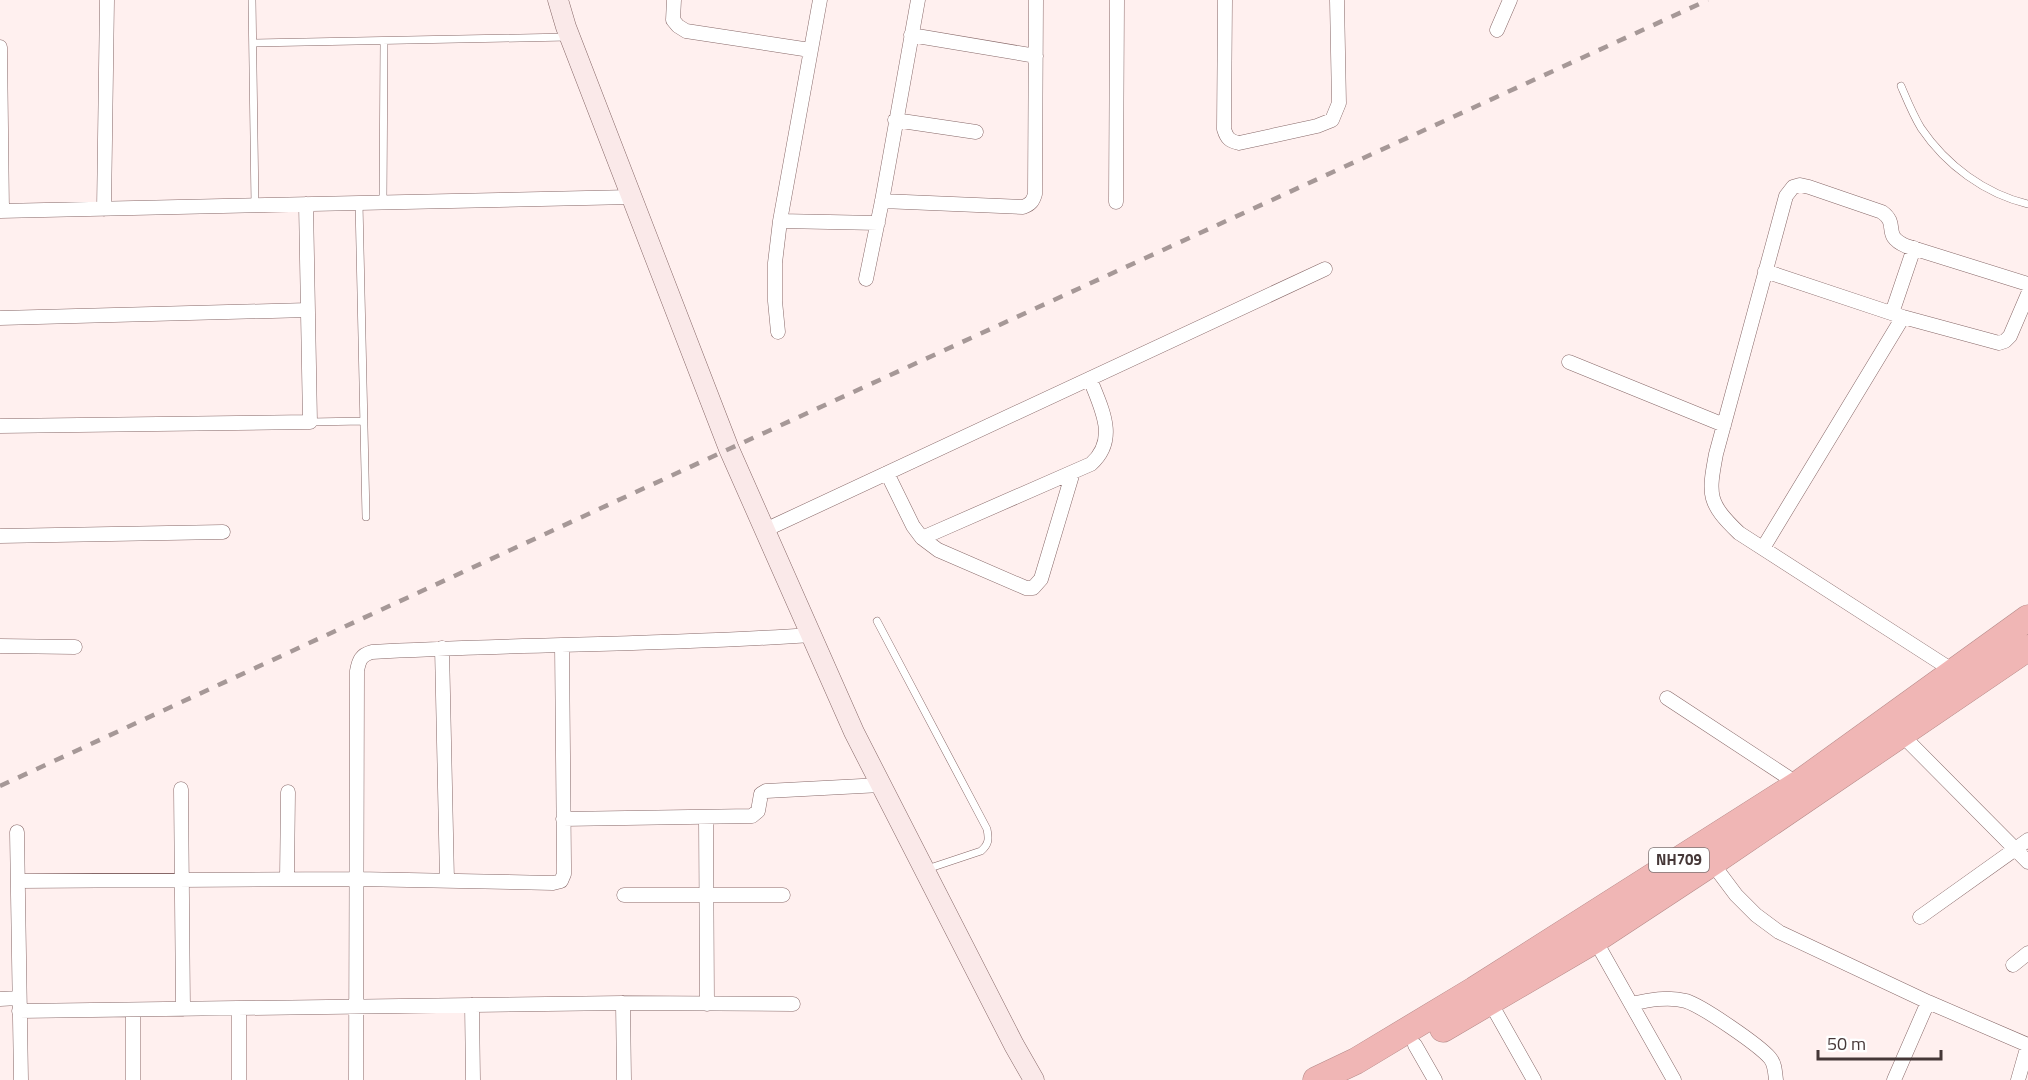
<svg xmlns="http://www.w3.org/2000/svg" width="2028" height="1080" font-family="'Titillium Web',sans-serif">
<rect width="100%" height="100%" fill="#fff0ef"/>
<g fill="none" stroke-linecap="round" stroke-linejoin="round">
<defs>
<path id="lane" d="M252,0L255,205
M253,43L568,37
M1901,86C1907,100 1913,115 1921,128C1946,165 1985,194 2028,204
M383,202L384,42
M359,203L366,517
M310,422L364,421
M877,621L987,829C989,839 989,844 981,851L927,869"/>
<path id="street" d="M674,0L673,20L678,26L686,31L810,50
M1225,0L1224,129C1227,139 1230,141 1239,143L1317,126L1332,120L1339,103L1337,0
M1497,30L1510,0
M911,35L1036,56
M0,47L2,211
M895,120L976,132
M882,201L1023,207C1031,204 1033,201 1035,194L1036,0
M1116,202L1117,0
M104,209L107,0
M0,211L631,197
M780,221L878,223
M1765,271L1903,317L1999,343L2005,341L2010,336L2028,294
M866,279L882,201L918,0
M1892,313L1914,248
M0,318L308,310
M778,332L775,301V263L780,221L820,0
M1569,362L1724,425
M0,426L310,422L306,204
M887,473L913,526L922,538L1091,464C1119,439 1101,408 1090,379
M765,530L1325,269
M0,536L223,532
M922,538L938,550L1026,588H1033L1041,579L1073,472
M1763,548L1903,317
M0,646L75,647
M442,648L447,880
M1955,672L1739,533C1708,503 1708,496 1716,454L1786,196L1793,187L1800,185L1809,187L1882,212C1900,225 1881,235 1906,246L2028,284
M1667,698L1798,784
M1901,734L2028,862
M181,789L183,1009
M706,817L707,1004
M563,819L752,816L758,811L761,794L766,791L881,785
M17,832L21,1080
M1712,863L1736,895L1756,915L1779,932L1928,1002L2028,1045
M287,879L288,792
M18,881L357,879L553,883L561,881L564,874V864L562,645
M624,895H783
M1920,917L2028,840
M1595,940L1674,1080
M2013,965L2028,953
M0,999L19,998
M1490,1002L1534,1080
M623,1003L624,1080
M1631,1004C1649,1000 1668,996 1686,1001C1702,1006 1759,1045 1770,1058C1775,1064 1775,1072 1776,1080
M472,1005L473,1080
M239,1008V1080
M19,1011L623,1003L793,1004
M1415,1045L1435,1080
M133,1080V1010
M356,1080L357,671C359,660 361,655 372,652C518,644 665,645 811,635
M1894,1080L1928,1002
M2018,1080L2028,1045"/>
<path id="secondary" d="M558,0L566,27L729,449L854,732L1014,1045L1034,1080"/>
<path id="highway" d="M1443,1029L1595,940L1712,863L2028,648
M1316,1080L1356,1061L1474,990L1798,784L2028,618"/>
</defs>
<use href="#lane" stroke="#876868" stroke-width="8"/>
<use href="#street" stroke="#876868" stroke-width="15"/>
<use href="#secondary" stroke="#876868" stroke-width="21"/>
<use href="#highway" stroke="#b48a89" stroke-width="27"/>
<use href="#lane" stroke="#fff" stroke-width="7"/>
<use href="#street" stroke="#fff" stroke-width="14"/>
<use href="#secondary" stroke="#fae9e9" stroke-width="20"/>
<use href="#highway" stroke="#f0b6b5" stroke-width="26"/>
<path stroke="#a69897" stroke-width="4.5" stroke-dasharray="10 10" stroke-linecap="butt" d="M0,786L729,449L1708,0"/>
</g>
<g text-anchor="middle" stroke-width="6" stroke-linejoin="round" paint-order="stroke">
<rect fill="#fff" stroke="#7d7373" stroke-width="1.5" x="1649" y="848" width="60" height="24" rx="4.5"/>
<g font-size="15" font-weight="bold" fill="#453737">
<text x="1679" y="865">NH709</text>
</g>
</g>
<path d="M1818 1050v9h123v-9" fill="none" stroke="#453737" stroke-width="3"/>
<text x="1827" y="1050" font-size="18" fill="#453737" stroke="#ffffff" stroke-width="4.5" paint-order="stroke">50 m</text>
</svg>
